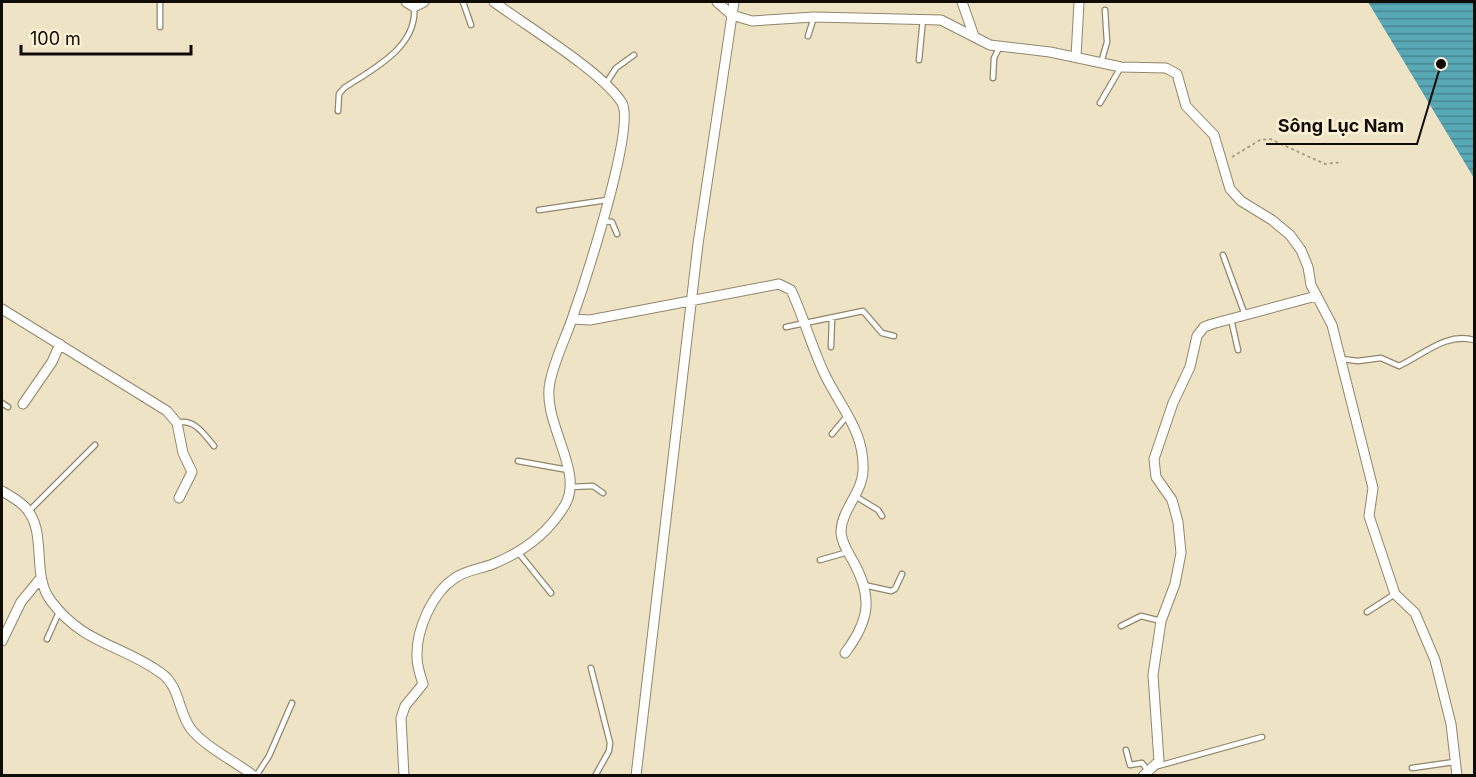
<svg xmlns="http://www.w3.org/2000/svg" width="1476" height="777" font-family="Inter,sans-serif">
<defs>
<pattern id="water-rules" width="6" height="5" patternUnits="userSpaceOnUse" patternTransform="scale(1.5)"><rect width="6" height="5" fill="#58a8b6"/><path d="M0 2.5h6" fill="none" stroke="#478792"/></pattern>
</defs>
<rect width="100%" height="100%" fill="#efe3c6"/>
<path fill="url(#water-rules)" d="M1368,2H1474V178Z"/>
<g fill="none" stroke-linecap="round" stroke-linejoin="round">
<defs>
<path id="service" d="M463,2L471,25
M160,27V2
M808,36L814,17
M919,60L923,19
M1101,63L1107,42L1105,10
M993,78L994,58L1000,46
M605,85L616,68L634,55
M1100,103L1121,67
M338,111L339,94L344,88C373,69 418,47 414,7
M539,210L607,200
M603,221L612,222L617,234
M1223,255L1245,315
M1231,319L1238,350
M786,327L863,311L882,333L894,336
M831,347L832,318
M1342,359L1358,361L1381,358L1399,366C1423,355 1446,332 1474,340
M2,403L8,407
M177,423C194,418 204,434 214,446
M832,434L847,416
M518,461L568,470
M570,487L593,486L603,493
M855,496L878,510L882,516
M28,512L95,445
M518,552L551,593
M820,560L848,552
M864,585L891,591L895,589L902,574
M1367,612L1395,594
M1121,626L1141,616L1161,621
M47,639L59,612
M591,668L610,743L609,751L595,776
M1126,750L1130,765L1142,763L1148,771
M1158,766L1262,737
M1412,768L1454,762
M256,776L269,756L292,703"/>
<path id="minor" d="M406,2L414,7L424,2
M717,2L732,15L752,21L814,17L941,20L990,45L1050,52L1121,67L1166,68L1177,74L1186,106L1214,135L1230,189L1241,201L1272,220L1290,235L1301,250L1308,267L1311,285L1332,325L1373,488L1369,516L1395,594L1415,613L1435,660L1451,724L1457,776
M962,2L974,36
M1076,57L1079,2
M2,309L167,411L177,423L183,453L192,472L179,498
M572,319L590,320L779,284L791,290C804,318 812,348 825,375C841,408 865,432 863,471C862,493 842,509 841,531C841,542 848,552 853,561C873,597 870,620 845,653
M23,404L52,362L60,344
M2,491C9,495 18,500 24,506C49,531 30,574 51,601C84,645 121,644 161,673C180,686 178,712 191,729C204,746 236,762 254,776
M2,641L21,602L39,580
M404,776L401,718L405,706L423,684C420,675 417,666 417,657C416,630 432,593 455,578C466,570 480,569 493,564C523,552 549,532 565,505C585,471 541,422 550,382C554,362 564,341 571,322C583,288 636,128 622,103C604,73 525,25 494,2
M636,776L698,244L734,2
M1143,776L1159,761L1153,675L1161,621L1175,584L1181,553L1178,522L1172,500L1156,477L1154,459L1173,403L1190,367L1197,336L1204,327L1212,324L1316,296"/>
</defs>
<use href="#service" stroke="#91866b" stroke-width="7"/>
<use href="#minor" stroke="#91866b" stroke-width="11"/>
<path stroke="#aaa08a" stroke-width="2" stroke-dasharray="3 3" stroke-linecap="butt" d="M1232,157L1260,140L1270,139L1325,164L1342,162"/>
<use href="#service" stroke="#fff" stroke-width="4.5"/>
<use href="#minor" stroke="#fff" stroke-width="9"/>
</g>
<path fill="none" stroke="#100b04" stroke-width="2" d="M1441 64L1417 144H1266"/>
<circle fill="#100b04" stroke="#fdf0d3" stroke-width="2" cx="1441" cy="64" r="6"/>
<g font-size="18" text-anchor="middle" font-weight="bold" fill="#100b04" stroke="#fdf0d3" stroke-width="5" stroke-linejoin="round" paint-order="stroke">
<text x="1341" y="132">Sông Lục Nam</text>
</g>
<rect width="1476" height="777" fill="none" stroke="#100b04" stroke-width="6"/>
<path d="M21 45v9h170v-9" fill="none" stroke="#100b04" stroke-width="3"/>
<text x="30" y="45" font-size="18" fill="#100b04" stroke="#fdf0d3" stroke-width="4.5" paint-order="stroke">100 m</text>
</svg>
